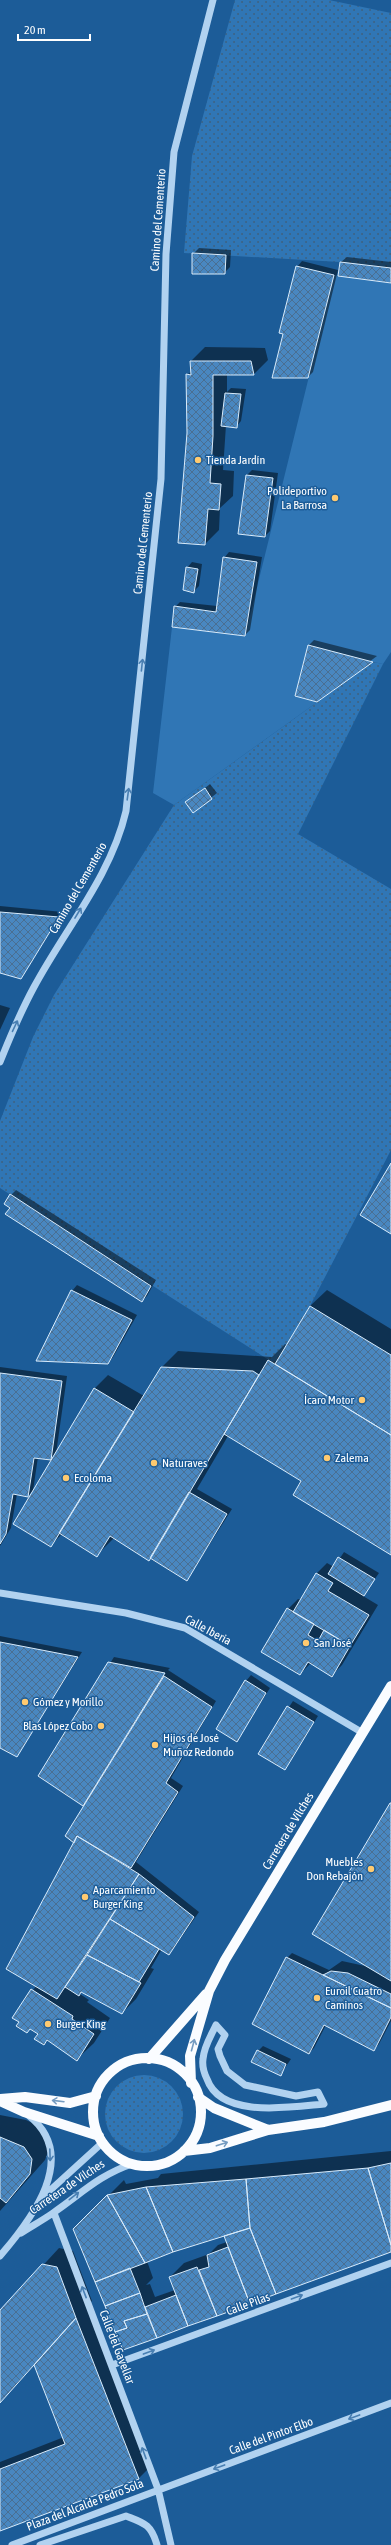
<svg xmlns="http://www.w3.org/2000/svg" width="391" height="2545" font-family="'Asap Condensed',sans-serif">
<defs>
<pattern id="grass-dots" width="8" height="8" patternUnits="userSpaceOnUse"><rect width="8" height="8" fill="#3076b5"/><path d="M2 2h.1M6 6h.1" fill="none" stroke="#3e6180" stroke-width="1.8" stroke-linecap="round"/></pattern>
<pattern id="building-cross-hatch" width="8" height="8" patternUnits="userSpaceOnUse"><rect width="8" height="8" fill="#4987c0"/><path d="M0 0l8 8M0 8l8-8" fill="none" stroke="#4a6f92"/></pattern>
</defs>
<rect width="100%" height="100%" fill="#1c5c98"/>
<path fill="url(#grass-dots)" d="M235,0H329L391,13V268L340,262L184,253L192,156Z
M373,662L383,664L298,834L391,889V1150L310,1306L275,1364L0,1188V1121L33,1037L54,995L174,805Z
M105 2114a39 39 0 1 1 78 0a39 39 0 1 1-78 0Z"/>
<path fill="#3076b5" d="M334,275L391,283V652L383,664L373,662L174,805L153,793L172,627L245,636Z"/>
<path fill="#0007" fill-rule="evenodd" d="M199,248L231,250L230,267L224,273L193,254Z
M347,257L391,262V282L339,275L341,262Z
M302,261L338,270L313,372L308,377L284,333L297,267Z
M205,347L265,348L268,360L254,374H227V392L231,388L246,389L241,421L236,427L226,425L223,470L234,471L233,496L220,508L219,530L205,544L188,433L187,375L192,371L191,361Z
M252,470L278,473L270,531L265,536L239,533L247,475Z
M229,552L262,557L250,630L245,635L175,607L180,602L217,606L224,558Z
M192,562L202,564L199,586L194,591L187,568Z
M314,640L377,656L317,701L296,695L309,645Z
M210,784L217,793L193,812L186,803Z
M0,906L63,912L21,978L0,972Z
M0,1005L10,1008L0,1030Z
M16,1190L156,1280L147,1296L142,1301L11,1195Z
M77,1285L137,1315L113,1357L108,1363L72,1291Z
M327,1290L391,1329V1554L303,1481L228,1436L197,1489L232,1509L187,1580L114,1538L97,1555L62,1534L50,1546L32,1492L28,1496L17,1494L11,1528L0,1546V1367L67,1376L56,1454L94,1389L108,1375L144,1396L161,1368L178,1351L272,1357L285,1344L287,1345L310,1306ZM54,1455H55L33,1491L38,1457L50,1459Z
M344,1552L379,1573L363,1596L378,1605L342,1665L332,1675L311,1663L300,1674L288,1609L298,1599L301,1600L317,1573L327,1563L334,1567Z
M0,1636L82,1652L17,1756L0,1746Z
M114,1657L170,1668L168,1670L216,1701L171,1778L183,1786L136,1862L199,1912L174,1948L169,1954L162,1949L151,1968L154,1969L136,1999L122,2013L82,1991L80,1994L89,2000L87,2002L110,2018L94,2043L77,2059L48,2040L44,2044L39,2034L14,2017L36,1986L85,1805L39,1776Z
M251,1675L270,1688L237,1740L246,1681Z
M293,1701L318,1716L285,1769L259,1753Z
M391,1803V2021L379,2044L374,2050L326,2025L314,2048L309,2053L287,1958L292,1953L329,1970L342,1961L365,1966Z
M263,2046L291,2059L280,2075L258,2051Z
M0,2115L26,2120L43,2128L50,2146L45,2160L0,2211Z
M391,2151V2251L123,2349L75,2229L124,2180L126,2184L158,2178L161,2174ZM225,2235L227,2242L218,2245L209,2254L184,2263L170,2277L175,2290L155,2297L150,2284L146,2285L153,2278L147,2261Z
M59,2248L73,2251L92,2301L89,2303L152,2465L138,2479L0,2530V2462L64,2437L35,2364L0,2403V2312Z"/>
<path fill="url(#building-cross-hatch)" stroke="#d8ebfb" d="M192,253L226,255L225,274H192Z
M340,262L391,268V283L338,276Z
M296,266L334,275L308,378H272L283,334L279,333Z
M190,361H251L254,375H213V436L210,483L221,484L219,510L208,509L205,545L178,543L187,433L186,374L191,375Z
M225,393L241,394L237,428L221,426Z
M246,475L273,478L265,537L238,534Z
M223,557L257,562L245,636L172,627L174,606L216,612Z
M186,567L198,569L194,593L183,590Z
M308,645L373,662L317,702L295,696Z
M205,788L212,799L193,813L185,802Z
M0,912L59,917L21,979L0,973Z
M391,1163V1234L360,1215Z
M10,1194L151,1286L142,1302L5,1214L10,1208L4,1204Z
M71,1290L132,1320L108,1364L36,1361Z
M310,1306L391,1355V1435L275,1364Z
M268,1360L391,1435V1555L293,1495L301,1481L224,1434Z
M161,1367L253,1371L259,1375L149,1561L110,1536L97,1557L59,1533Z
M0,1373L62,1381L51,1460L34,1458L28,1497L13,1494L6,1534L0,1544Z
M94,1388L134,1412L51,1547L13,1524Z
M189,1492L227,1514L187,1581L150,1558Z
M338,1557L375,1579L364,1596L328,1574Z
M316,1573L333,1583L328,1591L369,1615L350,1646L293,1612Z
M287,1608L314,1624L308,1635L318,1641L324,1630L350,1646L332,1677L308,1662L300,1675L261,1652Z
M0,1642L78,1657L17,1757L0,1748Z
M108,1662L165,1673L83,1806L38,1776Z
M164,1676L212,1707L166,1783L178,1792L131,1868L77,1836L74,1843L65,1836Z
M245,1680L266,1693L237,1742L216,1729Z
M287,1706L314,1722L285,1770L258,1754Z
M390,1803H391V1981L312,1934Z
M77,1836L139,1874L57,1999L6,1969Z
M139,1874L194,1917L169,1955L110,1919Z
M110,1919L159,1949L139,1982L87,1955Z
M87,1955L141,1983L122,2014L81,1992L79,1996L65,1987Z
M286,1957L391,2008V2017L374,2051L324,2025L309,2054L252,2024Z
M331,1971L348,1973L391,1994V2008L323,1975Z
M31,1989L73,2016L72,2019L94,2034L77,2061L47,2040L44,2045L34,2039L38,2034L30,2029L27,2033L16,2026L19,2022L12,2018Z
M257,2050L286,2064L281,2076L251,2062Z
M0,2137L24,2147L32,2159L30,2174L6,2203L0,2198Z
M391,2163V2245L368,2168Z
M368,2168L391,2245V2252L276,2294L250,2228L246,2179Z
M246,2179L250,2228L173,2252L146,2187Z
M146,2187L173,2252L145,2263L107,2195Z
M107,2195L145,2263L95,2282L73,2229Z
M250,2228L276,2294L250,2304L224,2236Z
M228,2247L250,2304L217,2316L199,2270L209,2267L207,2255Z
M42,2264L57,2267L76,2318L0,2403V2310Z
M197,2267L217,2316L188,2326L169,2277Z
M130,2268L140,2293L105,2306L95,2282Z
M140,2293L147,2314L124,2321L127,2328L115,2332L105,2306Z
M176,2295L188,2326L157,2338L145,2307Z
M147,2314L157,2338L123,2350L115,2332L127,2328L124,2321Z
M76,2318L139,2479L0,2531V2469L65,2444L34,2365Z"/>
<g fill="none" stroke-linecap="round" stroke-linejoin="round">
<path stroke="#b1d2f0" stroke-width="7" d="M0,1062C10,1037 21,1011 34,987C65,929 111,876 126,811L161,479L166,254L174,152L213,0
M0,1593L126,1613L185,1628L363,1733
M216,2025L225,2035L218,2049L220,2056L227,2071L245,2085L296,2096L318,2092L324,2104C291,2107 221,2119 207,2079C204,2073 202,2066 203,2059C204,2046 211,2036 216,2025Z
M45,2195L102,2143
M54,2213L158,2489L171,2545
M21,2233C32,2226 43,2220 53,2213C81,2194 99,2175 132,2164
M0,2256C31,2220 81,2156 28,2115
M112,2365L391,2263
M12,2545L391,2403
M40,2545L126,2516C144,2523 151,2524 157,2545"/>
<path stroke="#fafcff" stroke-width="10" d="M93 2112a54 54 0 1 1 108 0a54 54 0 1 1-108 0Z
M149,2059L206,1994
M191,2083L190,2056L197,2032L209,1991L225,1960L391,1686
M198,2097L214,2108L268,2130
M0,2099L25,2097L70,2103L96,2096
M0,2101L24,2112L99,2136
M184,2151L210,2148L268,2130L324,2122L391,2105"/>
</g>
<defs><path id="oneway-shaft" d="M-6 0H5M1.5-3L5.5 0L1.5 3" fill="none" stroke-width="1.6" stroke-linecap="round" stroke-linejoin="round"/></defs>
<g stroke="#497fb2">
<use href="#oneway-shaft" transform="translate(142 665) rotate(-84)"/>
<use href="#oneway-shaft" transform="translate(128 794) rotate(-82)"/>
<use href="#oneway-shaft" transform="translate(78 913) rotate(-59)"/>
<use href="#oneway-shaft" transform="translate(15 1026) rotate(-65)"/>
<use href="#oneway-shaft" transform="translate(50 2155) rotate(88)"/>
<use href="#oneway-shaft" transform="translate(74 2196) rotate(-38)"/>
<use href="#oneway-shaft" transform="translate(84 2292) rotate(-111)"/>
<use href="#oneway-shaft" transform="translate(297 2297) rotate(-20)"/>
<use href="#oneway-shaft" transform="translate(149 2352) rotate(-20)"/>
<use href="#oneway-shaft" transform="translate(354 2417) rotate(160)"/>
<use href="#oneway-shaft" transform="translate(144 2453) rotate(-110)"/>
<use href="#oneway-shaft" transform="translate(219 2467) rotate(160)"/>
</g>
<g stroke="#759cc1">
<use href="#oneway-shaft" transform="translate(193 2045) rotate(-75)"/>
<use href="#oneway-shaft" transform="translate(58 2101) rotate(-173)"/>
<use href="#oneway-shaft" transform="translate(222 2144) rotate(-18)"/>
</g>
<g fill="#ffca70" stroke="#1c5c98" stroke-width="1.5">
<circle cx="198" cy="460" r="4"/>
<circle cx="335" cy="498" r="4"/>
<circle cx="362" cy="1400" r="4"/>
<circle cx="327" cy="1458" r="4"/>
<circle cx="154" cy="1463" r="4"/>
<circle cx="66" cy="1478" r="4"/>
<circle cx="306" cy="1643" r="4"/>
<circle cx="25" cy="1702" r="4"/>
<circle cx="101" cy="1726" r="4"/>
<circle cx="155" cy="1745" r="4"/>
<circle cx="371" cy="1869" r="4"/>
<circle cx="85" cy="1897" r="4"/>
<circle cx="317" cy="1998" r="4"/>
<circle cx="48" cy="2024" r="4"/>
</g>
<g text-anchor="middle" stroke-width="3" stroke-linejoin="round" paint-order="stroke">
<g font-size="12" fill="#fff" stroke="#1c5c98">
<text transform="translate(158 220) rotate(-86)" y="4">Camino del Cementerio</text>
<text transform="translate(143 543) rotate(-84)" y="4">Camino del Cementerio</text>
<text transform="translate(78 888) rotate(-60)" y="4">Camino del Cementerio</text>
<text transform="translate(208 1630) rotate(28)" y="4">Calle Iberia</text>
<text transform="translate(288 1831) rotate(-59)" y="4">Carretera de Vilches</text>
<text transform="translate(67 2187) rotate(-34)" y="4">Carretera de Vilches</text>
<text transform="translate(248 2304) rotate(-20)" y="4">Calle Pilas</text>
<text transform="translate(117 2347) rotate(69)" y="4">Calle del Gavellar</text>
<text transform="translate(271 2436) rotate(-20)" y="4">Calle del Pintor Elbo</text>
<text transform="translate(85 2505) rotate(-21)" y="4">Plaza del Alcalde Pedro Sola</text>
</g>
<g font-size="12" fill="#fff" stroke="#1c5c98" text-anchor="start">
<text x="206" y="464">Tienda Jardín</text>
<text x="327" y="495" text-anchor="end">Polideportivo<tspan x="327" dy="14">La Barrosa</tspan></text>
<text x="354" y="1404" text-anchor="end">Ícaro Motor</text>
<text x="335" y="1462">Zalema</text>
<text x="162" y="1467">Naturaves</text>
<text x="74" y="1482">Ecoloma</text>
<text x="314" y="1647">San José</text>
<text x="33" y="1706">Gómez y Morillo</text>
<text x="93" y="1730" text-anchor="end">Blas López Cobo</text>
<text x="163" y="1742">Hijos de José<tspan x="163" dy="14">Muñoz Redondo</tspan></text>
<text x="363" y="1866" text-anchor="end">Muebles<tspan x="363" dy="14">Don Rebajón</tspan></text>
<text x="93" y="1894">Aparcamiento<tspan x="93" dy="14">Burger King</tspan></text>
<text x="325" y="1995">Euroil Cuatro<tspan x="325" dy="14">Caminos</tspan></text>
<text x="56" y="2028">Burger King</text>
</g>
</g>
<path d="M18 34v6h72v-6" fill="none" stroke="#ffffff" stroke-width="2"/>
<text x="24" y="34" font-size="12" fill="#ffffff" stroke="#1c5c98" stroke-width="3" paint-order="stroke">20 m</text>
</svg>
